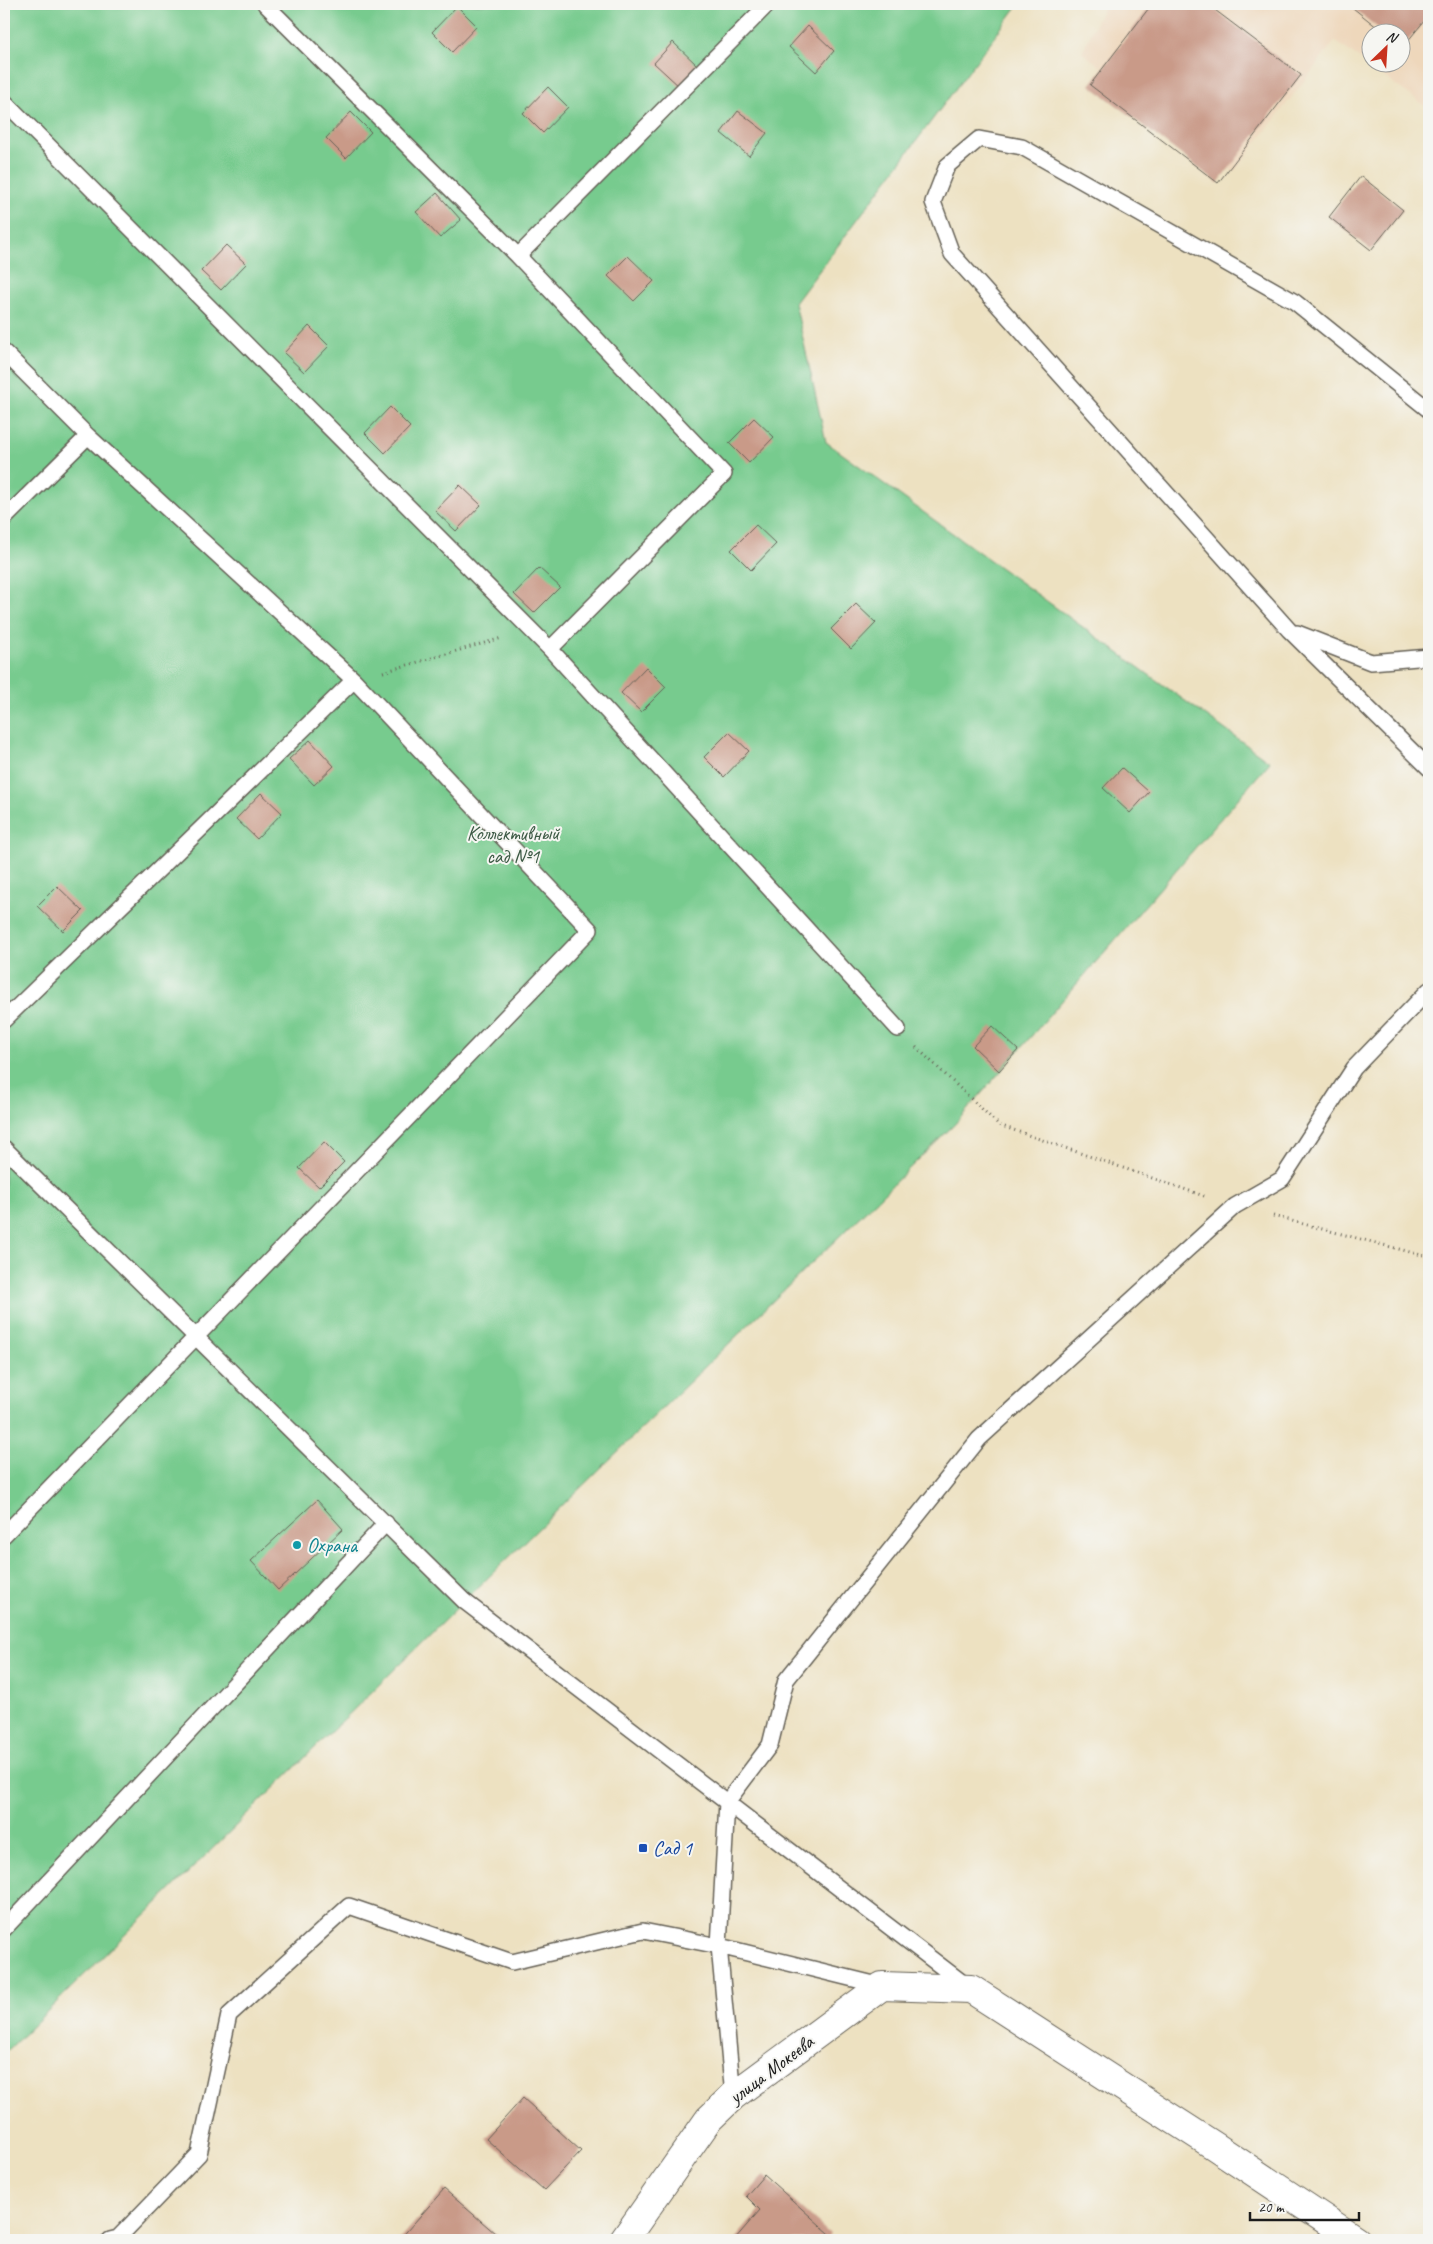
<svg xmlns="http://www.w3.org/2000/svg" width="1433" height="2244" font-family="Caveat,sans-serif">
<rect width="100%" height="100%" fill="#f6f6f2"/>
<filter id="ink" filterUnits="userSpaceOnUse"><feTurbulence type="fractalNoise" baseFrequency=".02" numOctaves="2"/><feDisplacementMap in="SourceGraphic" scale="10" xChannelSelector="R" yChannelSelector="G"/><feConvolveMatrix kernelMatrix="1 2 1 2 8 2 1 2 1" color-interpolation-filters="sRGB"/></filter>
<filter id="wash" filterUnits="userSpaceOnUse"><feTurbulence type="fractalNoise" baseFrequency=".0096" numOctaves="4" result="noise"/><feDisplacementMap in="SourceGraphic" scale="20" xChannelSelector="R" yChannelSelector="G"/><feGaussianBlur stdDeviation="1.12" result="paint"/><feColorMatrix in="noise" values="0 0 0 0 0 0 0 0 0 0 0 0 0 0 0 0 0 1.4 0 .05"/><feComposite in="paint" operator="in"/></filter>
<g filter="url(#wash)">
<rect width="100%" height="100%" fill="#ede1c1"/>
<path fill="#eed7bb" fill-rule="evenodd" d="M1105,4H1429V109L1335,41L1234,172L1082,52ZM1370,32H1400V62H1370Z"/>
<path fill="#77cb8e" stroke="#4a7455" d="M4,4H1019L795,303L826,442L1270,762L954,1125L464,1601L4,2054Z"/>
<g id="blocks">
<path fill="#c99a88" d="M1152,4H1207L1301,75L1218,183L1090,85Z
M1348,4H1429V15L1402,48L1400,47V32H1383Z
M457,6L477,26L452,52L432,32Z
M808,26L834,51L816,72L789,47Z
M673,42L699,67L680,87L654,63Z
M548,87L568,107L543,133L523,113Z
M738,111L767,133L749,156L721,133Z
M351,112L371,132L346,158L326,138Z
M1361,176L1403,210L1371,250L1329,217Z
M437,193L461,220L440,238L416,212Z
M226,245L246,264L221,290L201,271Z
M628,256L654,281L634,301L608,276Z
M309,326L329,346L304,372L284,353Z
M390,407L410,427L385,453L365,433Z
M754,418L774,437L749,463L729,443Z
M460,485L481,505L456,531L435,511Z
M756,525L776,544L751,570L731,550Z
M539,568L560,587L534,613L514,594Z
M856,604L876,623L851,649L831,629Z
M646,667L666,687L641,712L621,693Z
M729,732L749,751L724,777L704,757Z
M310,740L334,766L314,785L289,759Z
M1122,768L1149,792L1130,813L1103,788Z
M261,793L282,813L257,839L236,819Z
M57,886L83,911L63,931L37,906Z
M992,1026L1018,1050L999,1071L973,1046Z
M324,1142L344,1162L319,1187L299,1168Z
M317,1500L343,1529L278,1590L251,1561Z
M523,2098L581,2151L544,2190L486,2139Z
M764,2175L830,2234L824,2240H734L760,2210L746,2196Z
M444,2189L503,2240H399Z"/>
</g>
</g>
<g filter="url(#ink)">
<use href="#blocks" fill-opacity="0" stroke="#656156" stroke-width="1"/>
<g fill="none" stroke-linecap="round" stroke-linejoin="round">
<defs>
<path id="service" d="M265,4L518,256
M4,101L550,649L898,1029
M4,352L88,436L354,680L590,930L4,1535
M1429,410L1295,302L1022,147L979,139L947,166L933,202L952,254L1289,630L1429,768
M4,519L88,436
M1297,633L1371,662L1429,657
M550,649L724,474L518,256L768,4
M4,1020L354,680
M4,1148L464,1601L968,1987
M4,1929L386,1523
M733,2096L719,1946L727,1802L770,1745L786,1680L979,1439L1235,1206L1282,1179L1354,1068L1429,990
M110,2240L118,2238L199,2154L229,2015L349,1906L512,1962L643,1931L719,1946L882,1986"/>
<path id="minor" d="M624,2240L709,2119L733,2096L882,1986L971,1989L1216,2147L1356,2240"/>
</defs>
<use href="#service" stroke="#656156" stroke-width="18"/>
<use href="#minor" stroke="#656156" stroke-width="30"/>
<path stroke="#656156" stroke-width="3" stroke-dasharray="1 4" stroke-linecap="butt" d="M383,672L502,638
M916,1047L999,1125L1207,1197
M1273,1216L1429,1257"/>
<use href="#service" stroke="#fff" stroke-width="15"/>
<use href="#minor" stroke="#fff" stroke-width="28"/>
</g>
</g>
<circle fill="#0f9aa8" stroke="#f6f6f2" stroke-width="2" cx="297" cy="1545" r="5"/>
<rect fill="#1a4fb4" stroke="#f6f6f2" stroke-width="2" x="638" y="1843" width="10" height="10" rx="2.5"/>
<g text-anchor="middle" stroke-width="4" stroke-linejoin="round" paint-order="stroke">
<g font-size="20" fill="#3c5944" stroke="#f6f6f2">
<text x="513" y="840">Коллективный<tspan x="513" dy="23">сад №1</tspan></text>
</g>
<g font-size="20" fill="#0d838f" stroke="#f6f6f2" text-anchor="start">
<text x="307" y="1552">Охрана</text>
</g>
<g font-size="20" fill="#164399" stroke="#f6f6f2" text-anchor="start">
<text x="653" y="1855">Сад 1</text>
</g>
<g font-size="20" fill="#1c1c1c" stroke="#f6f6f2">
<text transform="translate(771 2069) rotate(-37)" y="7">улица Мокеева</text>
</g>
</g>
<rect width="1433" height="2244" fill="none" stroke="#f6f6f2" stroke-width="20"/>
<g transform="translate(1386 48) rotate(25)"><circle r="24" fill="#f6f6f2" stroke="#9f9f9c"/>
<path d="M0-4L9 19L0 12L-9 19Z" fill="#c8321e"/>
<text y="-8" font-size="14" font-weight="bold" text-anchor="middle" fill="#1c1c1c">N</text>
</g>
<path d="M1250 2212v8h109v-8" fill="none" stroke="#1c1c1c" stroke-width="2.5"/>
<text x="1258" y="2212" font-size="15" fill="#1c1c1c" stroke="#f6f6f2" stroke-width="4" paint-order="stroke">20 m</text>
</svg>
